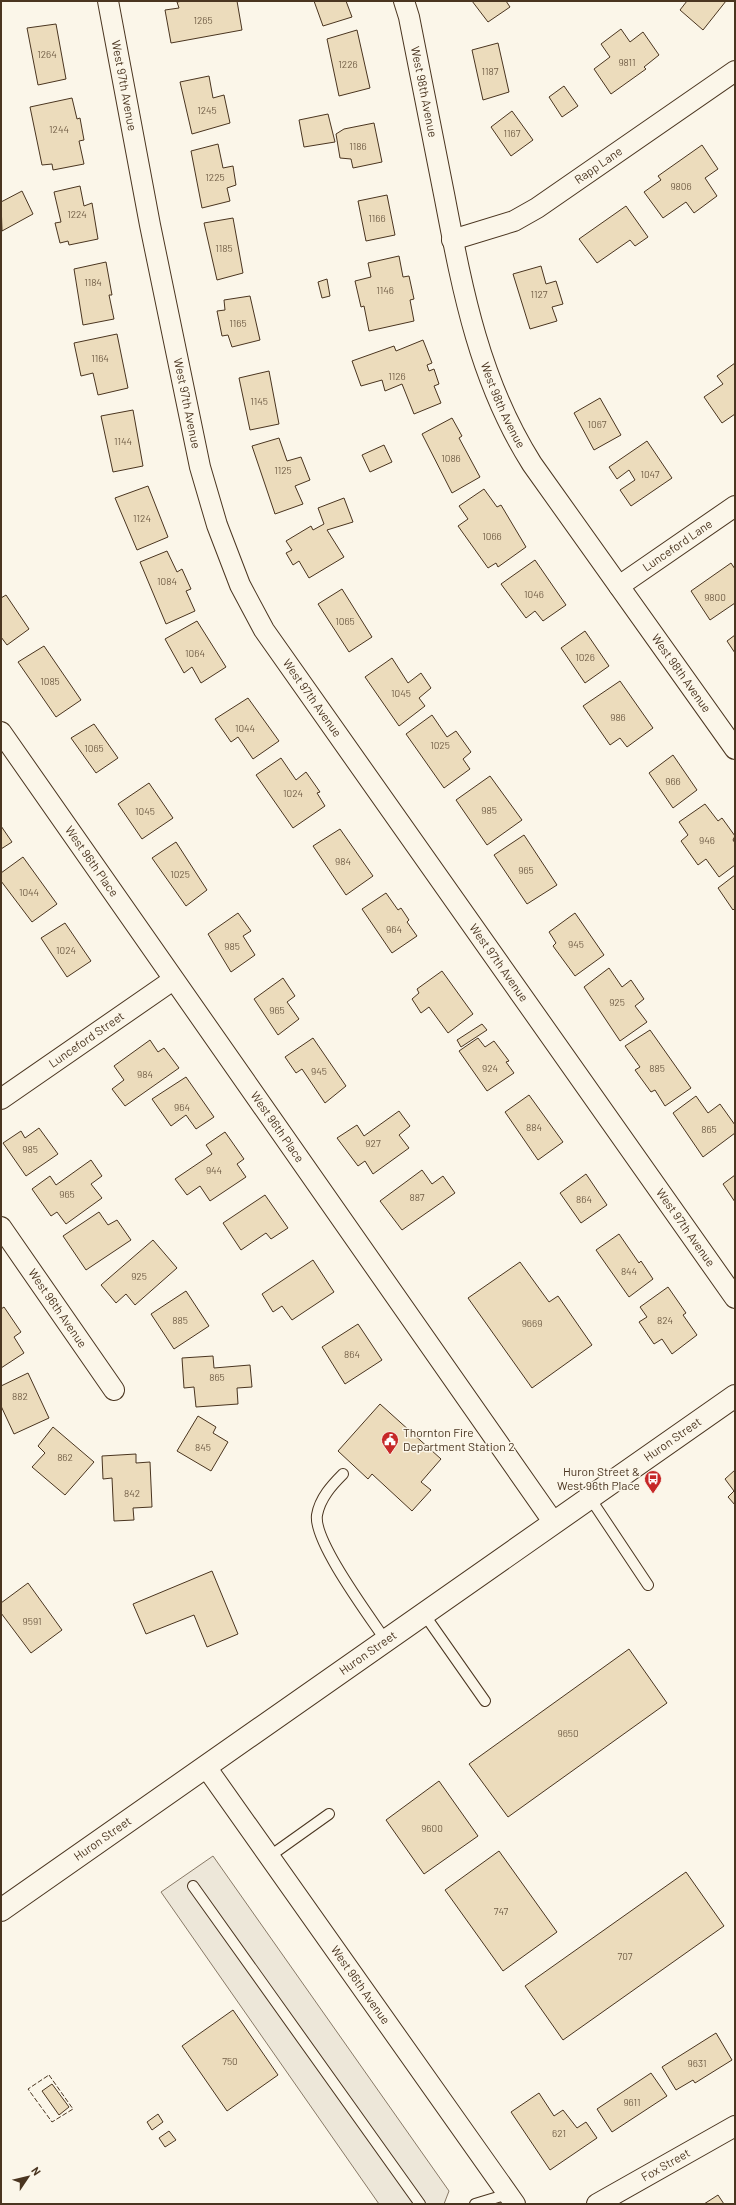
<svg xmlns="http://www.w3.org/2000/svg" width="736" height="2205" font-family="Barlow,sans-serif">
<rect width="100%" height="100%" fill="#fbf6e9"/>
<path fill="#ede7d9" stroke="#887966" d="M213,1856L449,2191L444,2204H379L161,1892Z"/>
<path fill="#ecdcbc" stroke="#4a3520" d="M183,1H237L242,30L171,43L165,10L179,8L177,2Z
M314,1H346L352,17L323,26Z
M472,1H506L510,7L488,22Z
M687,1H726L703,30L680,10Z
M56,24L66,79L38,85L27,28Z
M621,29L630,42L643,32L659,55L644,67L646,69L611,94L594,69L610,57L601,44Z
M357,30L370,88L339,96L327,39Z
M498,43L509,92L483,100L472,50Z
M209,76L213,98L224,95L230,123L192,134L180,82Z
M564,86L578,106L562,117L549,97Z
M72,98L77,119L80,118L84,140L79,141L84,164L53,170L52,164L42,165L30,107Z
M512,111L533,140L511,156L491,127Z
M328,114L335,142L304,147L299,120Z
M374,123L382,162L353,168L351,159L340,158L336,134L344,129Z
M218,144L223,168L233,166L236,185L227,188L230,201L202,208L191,151Z
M702,145L718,169L705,178L717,196L694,213L686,202L663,218L644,192L661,180L658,176Z
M80,186L84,206L92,203L98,239L69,245L68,241L60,243L55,223L61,222L54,192Z
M22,191L33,214L2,231L1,202Z
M387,195L395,235L366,241L358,201Z
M626,206L648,237L635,246L630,240L597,263L579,239Z
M233,218L243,273L217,280L204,223Z
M399,256L403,277L409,276L414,299L410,300L414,321L369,331L364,306L361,307L355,281L371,277L368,263Z
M106,262L112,295H109L114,319L83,325L74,269Z
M541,266L546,284L556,281L563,304L552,307L557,321L530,329L513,274Z
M327,279L330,296L322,298L318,282Z
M250,296L260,340L232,347L228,335L222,336L217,311L225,310L224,300Z
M117,334L128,388L98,395L93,373L81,376L74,343Z
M423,340L432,363L427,365L429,371L434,369L439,384L434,386L441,403L414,414L402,384L385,391L382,380L361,386L352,361L394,346L396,351Z
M735,363V414L722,423L704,397L723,384L717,376Z
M269,371L279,424L250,430L239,378Z
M600,398L621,435L594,450L574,413Z
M133,410L143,466L113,472L101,416Z
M452,418L462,436L459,438L480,477L452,493L422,434Z
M279,438L287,461L301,457L310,480L295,486L303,504L275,514L252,446Z
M647,441L672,478L631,506L620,490L635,480L629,470L617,479L609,467Z
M384,445L392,462L370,472L362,455Z
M148,486L168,537L137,550L115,498Z
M484,489L497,507L501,505L526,547L498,567L496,563L488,568L458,526L468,519L459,506Z
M344,498L353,522L327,530L344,557L309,578L299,561L293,565L286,553L292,550L286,541L311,526L313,530L324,524L318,508Z
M167,551L177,572L182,569L191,589L186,591L195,611L166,624L140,562Z
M535,560L566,605L543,621L535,611L526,618L501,584Z
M731,563L735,569V603L710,620L691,591Z
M342,589L372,637L349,652L318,604Z
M6,595L29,629L7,645L1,637V598Z
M197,621L226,667L201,683L192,667L184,673L165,639Z
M585,631L609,666L585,683L561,648Z
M735,635V653L727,641Z
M44,646L81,700L56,717L18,662Z
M392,658L408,683L421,673L431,688L419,698L425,706L399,726L365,677Z
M620,681L653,728L627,747L620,738L610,745L583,706Z
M248,698L279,741L253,759L238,737L231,742L215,719Z
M432,715L447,737L456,731L471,752L463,759L470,769L444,788L406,734Z
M94,724L118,758L96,773L71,738Z
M673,755L697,790L673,808L649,773Z
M281,758L296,780L306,772L320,792L317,793L325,806L293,828L256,775Z
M490,776L522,820L487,845L456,800Z
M149,783L173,818L142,839L118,804Z
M705,804L718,821L722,818L735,836L733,840L735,843V865L719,877L706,859L698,865L681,841L688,835L679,822Z
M1,826L12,842L1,849Z
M340,829L373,876L346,895L313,846Z
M524,835L557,885L527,904L494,855Z
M176,842L207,890L186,906L152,858Z
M23,857L57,904L32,922L1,881V873Z
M735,875V908L733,910L718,888Z
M386,893L398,910L401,908L409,920L407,922L417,936L392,953L362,909Z
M238,913L251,931L243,936L255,955L231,972L208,934Z
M575,913L604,955L575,976L553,946L556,943L549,932Z
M65,923L91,961L67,977L41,938Z
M609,968L622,987L631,980L644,999L635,1006L647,1022L620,1041L584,987Z
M442,971L473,1014L448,1033L429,1007L421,1013L412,999L419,993L417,989Z
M283,978L295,996L287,1002L299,1019L278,1035L254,999Z
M482,1024L487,1030L461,1047L457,1040Z
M650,1030L691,1088L665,1106L655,1090L651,1092L635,1070L640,1067L625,1046Z
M313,1038L346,1086L325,1103L302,1069L296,1073L285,1057Z
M478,1038L485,1047L494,1041L509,1061L506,1062L514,1073L487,1091L459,1051Z
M150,1040L158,1052L164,1048L179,1068L125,1106L112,1089L124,1080L114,1066Z
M186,1077L214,1117L196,1129L186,1115L171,1126L152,1099Z
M529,1095L563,1142L538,1160L505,1112Z
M696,1096L708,1113L720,1104L735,1125V1133L703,1157L673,1113Z
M399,1111L410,1126L399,1135L409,1148L373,1174L365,1161L358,1166L337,1138L357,1125L364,1136Z
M39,1128L58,1154L26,1176L3,1143L21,1131L25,1138Z
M225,1132L244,1159L237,1164L246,1177L210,1201L200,1186L187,1195L175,1179L212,1154L206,1145Z
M91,1160L102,1176L91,1184L102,1198L66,1224L57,1212L51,1216L32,1189L50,1176L56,1185Z
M422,1170L432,1184L443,1176L455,1193L402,1230L380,1201Z
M586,1174L607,1205L581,1223L560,1193Z
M735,1175V1202L723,1184Z
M265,1195L288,1228L271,1239L266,1233L241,1250L223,1223Z
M99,1212L108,1225L117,1220L131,1240L86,1270L63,1236Z
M619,1234L639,1263L641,1261L653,1279L629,1297L596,1250Z
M153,1240L177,1268L135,1305L126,1294L116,1303L101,1285Z
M313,1260L334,1292L292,1320L282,1306L273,1312L262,1294Z
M520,1262L549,1302L558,1296L592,1345L532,1388L468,1298Z
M668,1287L686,1313L683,1315L697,1335L672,1354L662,1339L654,1344L639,1322L647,1317L640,1307Z
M186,1291L209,1326L174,1349L151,1314Z
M4,1307L21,1332L14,1337L24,1353L1,1368V1309Z
M358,1324L382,1360L345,1384L322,1347Z
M213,1356L214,1368L250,1365L252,1387L237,1388L238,1404L196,1407L194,1387L184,1388L182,1358Z
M28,1373L49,1418L14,1434L1,1406V1386Z
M380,1404L441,1459L421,1482L431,1490L412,1511L372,1474L368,1479L338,1451Z
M198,1416L216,1427L213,1433L228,1442L211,1471L177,1451Z
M53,1427L94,1462L65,1495L32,1467L45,1453L38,1446Z
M136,1454V1463L150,1462L152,1507L133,1508L134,1520L114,1521L112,1478L103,1479L102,1456Z
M735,1470V1505L728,1497L734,1491L725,1479Z
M212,1571L238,1634L207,1647L194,1615L146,1634L133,1604Z
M28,1583L62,1630L31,1653L1,1613V1603Z
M629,1649L667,1703L508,1817L469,1764Z
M439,1781L478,1836L424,1874L386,1820Z
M499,1851L557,1932L503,1971L445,1890Z
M686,1872L724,1926L563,2040L525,1986Z
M233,2010L278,2075L227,2111L182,2046Z
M716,2033L732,2060L695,2083L693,2080L676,2090L662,2067Z
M651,2073L667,2096L612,2132L597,2109Z
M52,2084L69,2107L59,2115L42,2091Z
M539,2093L554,2116L563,2110L577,2128L586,2122L597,2138L550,2170L511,2112Z
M158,2114L163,2122L152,2130L147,2122Z
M169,2131L176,2140L165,2147L159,2138Z
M718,2195L724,2204H704Z"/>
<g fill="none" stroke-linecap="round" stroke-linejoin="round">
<defs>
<path id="service" d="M343,1474C332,1485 320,1498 317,1515C313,1541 370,1617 386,1641
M590,1498L648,1585
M424,1614L485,1701
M270,1856L329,1814
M193,1886L420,2204
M475,2204L508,2194"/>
<g id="minor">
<path id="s1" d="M108,1L150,225L200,467L217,525L240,585L264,630L735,1298"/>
<path id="s2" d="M404,1L409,17C421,78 433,138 445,199C463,293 480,382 532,464L735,749"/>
<path id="s3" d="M452,240L514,221L537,208L735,71"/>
<path id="s4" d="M619,586L735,506"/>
<path id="s5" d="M1,732L554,1523"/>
<path id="s6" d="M1,1099L173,980"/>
<path id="s7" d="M1,1227L114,1390"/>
<path id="s8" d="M206,1767L515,2204"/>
<path id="s9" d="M597,2204L735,2126"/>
</g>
<g id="secondary">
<path id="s10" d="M1,1910L735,1396"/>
</g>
</defs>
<use href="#service" stroke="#4a3520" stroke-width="12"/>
<use href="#minor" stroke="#4a3520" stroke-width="22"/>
<use href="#secondary" stroke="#4a3520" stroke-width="24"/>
<use href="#service" stroke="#fbf6e9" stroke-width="10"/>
<use href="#minor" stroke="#fbf6e9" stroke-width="20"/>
<use href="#secondary" stroke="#fbf6e9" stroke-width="22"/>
<path stroke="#4a3520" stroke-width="1" stroke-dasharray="5 2" stroke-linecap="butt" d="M49,2075L73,2109L52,2122L28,2089Z"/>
</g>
<defs>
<symbol id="civic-pin" viewBox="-11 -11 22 30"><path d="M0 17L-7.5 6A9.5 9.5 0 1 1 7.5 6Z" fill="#c62828" stroke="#fbf6e9"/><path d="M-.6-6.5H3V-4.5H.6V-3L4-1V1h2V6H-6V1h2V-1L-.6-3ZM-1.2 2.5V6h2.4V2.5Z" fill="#fff"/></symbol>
<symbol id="bus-pin" viewBox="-11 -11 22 30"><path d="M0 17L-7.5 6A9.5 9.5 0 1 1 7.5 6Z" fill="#c62828" stroke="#fbf6e9"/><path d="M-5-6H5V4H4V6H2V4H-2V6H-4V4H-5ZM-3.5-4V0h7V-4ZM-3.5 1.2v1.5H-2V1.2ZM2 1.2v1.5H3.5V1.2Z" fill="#fff"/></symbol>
</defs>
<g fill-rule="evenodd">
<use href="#civic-pin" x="380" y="1430" width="20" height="27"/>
<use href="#bus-pin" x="643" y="1469" width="20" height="27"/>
</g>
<g text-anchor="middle" stroke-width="3" stroke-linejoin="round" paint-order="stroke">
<g font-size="10" fill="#725f47">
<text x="203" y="24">1265</text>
<text x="47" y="58">1264</text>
<text x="627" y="66">9811</text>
<text x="348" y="68">1226</text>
<text x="490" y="75">1187</text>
<text x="207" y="114">1245</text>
<text x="59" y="133">1244</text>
<text x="512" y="137">1167</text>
<text x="358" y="150">1186</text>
<text x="215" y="181">1225</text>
<text x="681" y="190">9806</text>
<text x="77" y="218">1224</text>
<text x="377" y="222">1166</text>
<text x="224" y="252">1185</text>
<text x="93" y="286">1184</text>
<text x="385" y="294">1146</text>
<text x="539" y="298">1127</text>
<text x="238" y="327">1165</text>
<text x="100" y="362">1164</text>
<text x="397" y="380">1126</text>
<text x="259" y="405">1145</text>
<text x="597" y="428">1067</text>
<text x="123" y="445">1144</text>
<text x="451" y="462">1086</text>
<text x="283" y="474">1125</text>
<text x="650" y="478">1047</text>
<text x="142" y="522">1124</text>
<text x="492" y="540">1066</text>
<text x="167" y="585">1084</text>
<text x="534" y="598">1046</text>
<text x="715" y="601">9800</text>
<text x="345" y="625">1065</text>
<text x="195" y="657">1064</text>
<text x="585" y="661">1026</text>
<text x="50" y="685">1085</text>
<text x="401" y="697">1045</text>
<text x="618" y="721">986</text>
<text x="245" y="732">1044</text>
<text x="440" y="749">1025</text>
<text x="94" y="752">1065</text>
<text x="673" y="785">966</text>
<text x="293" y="797">1024</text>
<text x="489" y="814">985</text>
<text x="145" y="815">1045</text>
<text x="707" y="844">946</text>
<text x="343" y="865">984</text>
<text x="526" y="874">965</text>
<text x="180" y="878">1025</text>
<text x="29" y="896">1044</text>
<text x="394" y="933">964</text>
<text x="576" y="948">945</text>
<text x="232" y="950">985</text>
<text x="66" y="954">1024</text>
<text x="617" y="1006">925</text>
<text x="277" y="1014">965</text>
<text x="490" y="1072">924</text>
<text x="657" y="1072">885</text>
<text x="319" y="1075">945</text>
<text x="145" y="1078">984</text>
<text x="182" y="1111">964</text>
<text x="534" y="1131">884</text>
<text x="709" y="1133">865</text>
<text x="373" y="1147">927</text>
<text x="30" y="1153">985</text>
<text x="214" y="1174">944</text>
<text x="67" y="1198">965</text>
<text x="417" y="1201">887</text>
<text x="584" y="1203">864</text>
<text x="629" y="1275">844</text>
<text x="139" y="1280">925</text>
<text x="180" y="1324">885</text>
<text x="665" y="1324">824</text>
<text x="532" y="1327">9669</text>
<text x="352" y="1358">864</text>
<text x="217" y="1381">865</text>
<text x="20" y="1400">882</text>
<text x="203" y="1451">845</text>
<text x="65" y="1461">862</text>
<text x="132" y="1497">842</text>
<text x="32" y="1625">9591</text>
<text x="568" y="1737">9650</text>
<text x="432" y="1832">9600</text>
<text x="501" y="1915">747</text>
<text x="625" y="1960">707</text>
<text x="230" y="2065">750</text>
<text x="697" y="2067">9631</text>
<text x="632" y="2106">9611</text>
<text x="559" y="2137">621</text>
</g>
<g font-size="12" fill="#4a3520" stroke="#fbf6e9">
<text dy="4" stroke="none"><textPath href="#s1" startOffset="86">West 97th Avenue</textPath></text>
<text dy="4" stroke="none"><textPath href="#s2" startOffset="93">West 98th Avenue</textPath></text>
<text dy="4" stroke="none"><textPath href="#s3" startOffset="166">Rapp Lane</textPath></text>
<text dy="4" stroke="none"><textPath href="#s1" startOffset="410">West 97th Avenue</textPath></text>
<text dy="4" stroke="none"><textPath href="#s2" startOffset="417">West 98th Avenue</textPath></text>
<text dy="4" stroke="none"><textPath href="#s4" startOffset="71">Lunceford Lane</textPath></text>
<text dy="4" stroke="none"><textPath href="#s2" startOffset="740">West 98th Avenue</textPath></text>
<text dy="4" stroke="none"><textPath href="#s1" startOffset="734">West 97th Avenue</textPath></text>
<text dy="4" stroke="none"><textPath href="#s5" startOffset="158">West 96th Place</textPath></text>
<text dy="4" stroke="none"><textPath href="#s1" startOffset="1058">West 97th Avenue</textPath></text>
<text dy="4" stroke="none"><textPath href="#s6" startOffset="104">Lunceford Street</textPath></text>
<text dy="4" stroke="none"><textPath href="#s5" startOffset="482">West 96th Place</textPath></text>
<text dy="4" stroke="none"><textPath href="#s1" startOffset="1382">West 97th Avenue</textPath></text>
<text dy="4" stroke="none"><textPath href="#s7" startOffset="99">West 96th Avenue</textPath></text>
<text dy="4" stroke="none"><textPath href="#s10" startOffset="820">Huron Street</textPath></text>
<text dy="4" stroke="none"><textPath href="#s10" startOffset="448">Huron Street</textPath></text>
<text dy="4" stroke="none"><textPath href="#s10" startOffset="124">Huron Street</textPath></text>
<text dy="4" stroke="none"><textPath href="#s8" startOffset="267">West 96th Avenue</textPath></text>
<text dy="4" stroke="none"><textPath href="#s9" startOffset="79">Fox Street</textPath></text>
</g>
<g font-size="12" fill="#4a3520" stroke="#fbf6e9" text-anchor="start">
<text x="403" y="1437">Thornton Fire<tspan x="403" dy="14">Department Station 2</tspan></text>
<text x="640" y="1476" text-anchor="end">Huron Street &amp;<tspan x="640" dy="14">West 96th Place</tspan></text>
</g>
</g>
<rect width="736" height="2205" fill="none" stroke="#4a3520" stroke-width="4"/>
<g transform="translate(28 2177) rotate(55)" stroke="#fbf6e9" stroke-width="3" paint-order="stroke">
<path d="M0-3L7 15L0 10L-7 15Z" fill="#4a3520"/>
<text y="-6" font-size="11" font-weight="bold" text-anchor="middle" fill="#4a3520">N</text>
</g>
</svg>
